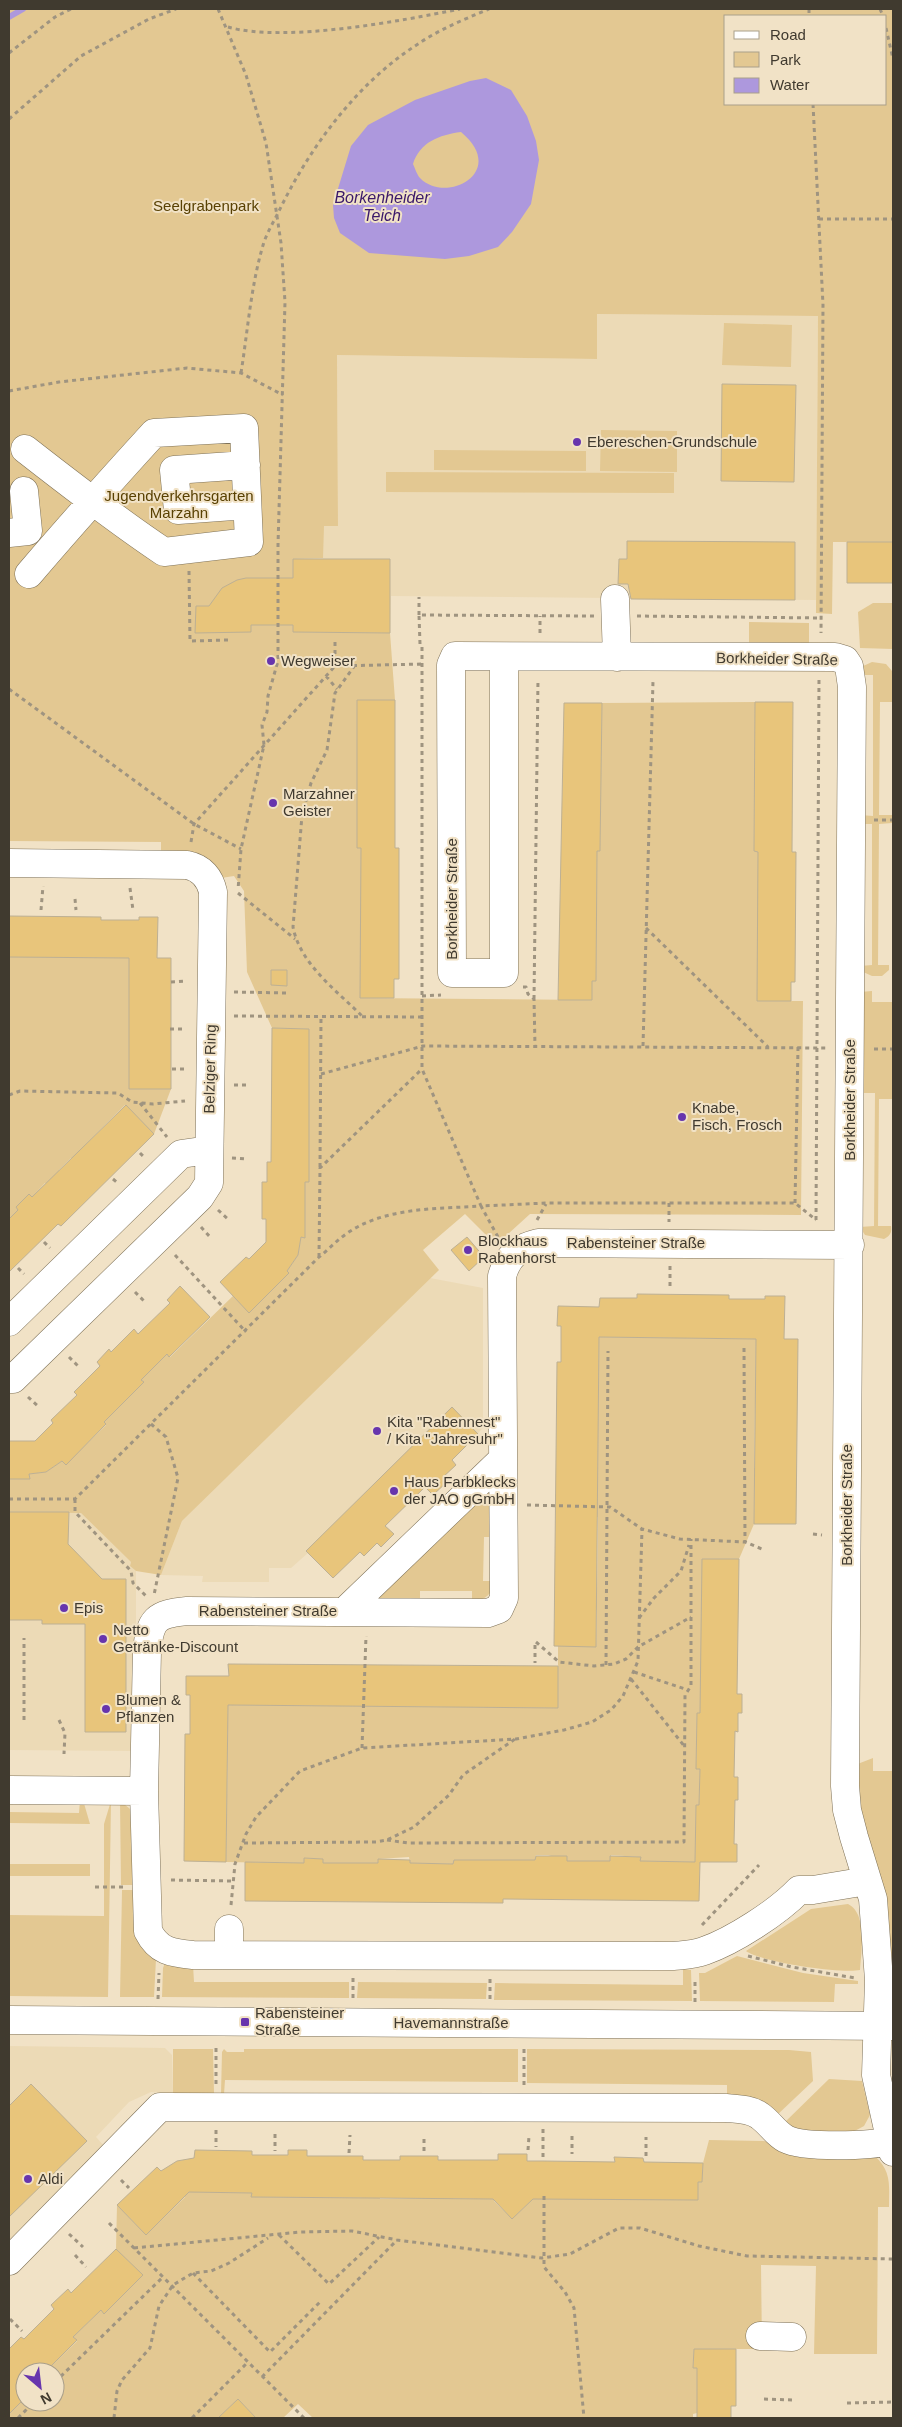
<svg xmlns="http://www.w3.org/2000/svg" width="902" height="2427" font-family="Helvetica,sans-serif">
<rect width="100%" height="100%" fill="#f1e2c6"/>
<path fill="#ecdab6" d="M596,314L818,316L816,600L391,596L390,633L293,632V559L324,526H338L337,355L596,359Z
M430,1278L483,1288V1428L452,1460L456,1465L444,1477L448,1481L433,1495L424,1487L386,1525L394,1534L381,1547L377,1543L364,1556L359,1552L333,1578L308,1553L291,1568H269V1582H202L203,1576L161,1575L182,1521Z
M61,1493L131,1562L130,1566L136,1571V1751L9,1750V1495Z
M9,2046L165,2048L172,2055L173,2093L151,2092L129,2102L96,2137L106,2148L9,2244Z"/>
<path fill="#e3c892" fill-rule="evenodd" d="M9,9H893V542H833L832,614L816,613L818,316L597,314V359L337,355L338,526H324L323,558L293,559L294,632L390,633L395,700L357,701V848H361V998L592,1000V981H596L597,851L600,850L602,703L755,702L754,851L758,852L791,1001H803L801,1215L530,1214L496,1245L465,1214L423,1250L439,1270L182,1521L161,1575L136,1571L130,1566L131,1562L81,1513L9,1512V1479L30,1478L29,1474L46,1472L62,1461L66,1464L106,1425L104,1422L144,1382L141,1380L167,1354L170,1357L233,1296L249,1312L289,1273L287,1271L298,1255L301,1237L305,1238V1182H309V1029L272,1028L247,972L244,891L234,876L221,878L161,854V842L9,841ZM726,16H886V104H726Z
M724,323L792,325L791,367L722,365Z
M601,430L677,431V472L600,471Z
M434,450L586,451V471L434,470Z
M386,472L674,473V493L386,492Z
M873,603H893V649L860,648L858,612Z
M749,622L809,623V648H749Z
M872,662L886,664L892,671V702H880L879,815H892V823L879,824L878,965H889V970L882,976H872L861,971L860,966L872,965V824H860V815L873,816V675H861V667Z
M9,953L27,954V957L129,958V1089H171L154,1134L125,1105L86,1144L75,1161L71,1158L59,1170L62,1173L49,1186L45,1183L32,1197L29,1194L16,1207L18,1210L9,1219Z
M872,991V1002H893V1099H879L878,1226H891C892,1233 890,1236 884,1239L865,1235L860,1227L874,1226L875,1093H860V992Z
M599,1337L756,1339L754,1468H759L754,1487V1524L739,1559L700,1713H697L696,1768L700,1769L699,1805H696L695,1862L640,1861V1857L611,1855L610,1861H567L548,1855H536L535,1861L454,1860L453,1864L410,1863L409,1857L378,1859V1863H323L322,1859L305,1858L304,1863L226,1862L228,1732L221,1714H228V1705L558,1708V1646H596L597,1610L593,1609L597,1590L598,1517L556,1516L555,1494H597Z
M491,1480L496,1537H484L483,1581H497C492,1594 485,1600 472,1602V1591H420V1603H381L376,1594Z
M873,1758V1771H893V1982L857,1807L855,1765Z
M80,1800H83L90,1824L9,1823V1812L79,1813Z
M111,1801L108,1997L9,1996V1915L104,1916V1824Z
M120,1801L134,1812L137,1885H121Z
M9,1864H90V1876H9Z
M122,1890H137L156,1959L154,1997H120Z
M848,1904C868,1914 861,1952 860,1970C841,1974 761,1962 746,1951L811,1909Z
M737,1956L803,1973L858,1981V1984H835L834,2002L700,2001L699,1973H705Z
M165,1963L193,1965L194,1982H349V1998L162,1997L163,1968Z
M683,1969L691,1970L692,2001L494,2000L495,1983L683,1985Z
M358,1982L487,1983L486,1999L357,1998Z
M173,2049H213L214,2093H173Z
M224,2049L227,2052H244V2049H518V2082L225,2080L224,2094H221L222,2052Z
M527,2049L789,2050L811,2052L813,2081L776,2116L727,2098V2085L527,2083Z
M829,2079L862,2081L870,2115L864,2126L851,2133H804L784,2123Z
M709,2140L763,2141L875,2156C892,2172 889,2186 889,2207H878L877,2354H814L816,2266L761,2265L762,2349H694L693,2368H697V2413L693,2414V2418H313L298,2404L283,2418H256L238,2399L218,2418H9V2414L25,2398V2402H55V2372H45L77,2341L73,2337L101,2310L104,2313L142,2275L116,2249L117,2205L146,2235L185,2197L183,2193L194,2190L195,2192L252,2193V2197L362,2198V2194H380V2199H438V2195L455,2199H474V2195L497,2199L494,2201L512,2219L530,2202L529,2196L698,2200V2182L702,2181L703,2163Z"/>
<path fill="#ad98dd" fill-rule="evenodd" d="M486,78L511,90L527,116L536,141L539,160L531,204L512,232L498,247L469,256L445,259L369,253L340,233L334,218L333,205L351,146L368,125L415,100L470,81ZM461,132C509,172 446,205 420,178C417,175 415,168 413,164C420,142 439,135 461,132Z"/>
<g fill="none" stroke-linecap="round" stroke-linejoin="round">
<path stroke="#ad98dd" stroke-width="6" d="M9,17L23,9"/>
</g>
<path fill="#e8c57b" stroke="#bdb094" d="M722,384L796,385L794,482L721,481Z
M627,541L795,542V600L631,599L628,584H618L619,559H627Z
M847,542H893V583H847Z
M293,559H390V633L293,632V625H251V632L195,633L196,606H209L222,588L237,580L246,578H293Z
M357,700H395V848H399V979H394V998H360L361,848H357Z
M755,702H793L792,852H796L795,982H791V1001H757L758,852L754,851Z
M564,703H602L600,851H597L596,981H592V1000H558Z
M9,916L101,917V920H139V917H158L157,958H171V1089H129V958L9,957Z
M271,970H287V986L271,985Z
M272,1028L309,1029V1182H305V1238L301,1237L298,1255L287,1271L289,1273L249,1313L220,1282L246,1257L249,1259L266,1242V1219H262V1182H267V1162H271Z
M126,1105L154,1134L61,1226L58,1224L9,1272V1219L18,1210L16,1207L29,1194L32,1197Z
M467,1237L484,1257L469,1271L451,1250Z
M180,1286L210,1317L169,1357L167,1354L141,1380L144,1382L104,1422L106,1424L66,1465L62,1461L46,1472L29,1474L30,1479H9V1441H35L53,1423L51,1420L77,1395L74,1392L100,1366L97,1362L109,1349L111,1352L134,1329L138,1334L170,1303L167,1300Z
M637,1294L729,1295V1299H765V1296H785L784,1339H798L796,1524H754L756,1339L599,1337L596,1647L554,1646L557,1362H561V1326H557L558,1306L599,1307L600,1298H637Z
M452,1407L478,1434L452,1460L456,1465L443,1477L448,1481L433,1495L425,1487L385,1526L394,1534L381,1547L377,1543L364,1556L360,1552L333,1578L306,1551Z
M9,1512H69L68,1544L102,1579H126V1732H85V1624H42V1620H9Z
M702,1559H739L737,1694H742V1713H738V1732L735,1731L734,1777H738V1800H735L734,1844H737V1862H700L699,1901L503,1899V1903L245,1901V1862L304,1863V1858L323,1859V1863H378V1859L410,1860V1863L453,1864L454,1860H535L536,1856H567V1861H610V1856L641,1857L640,1861L695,1862L696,1805H699L700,1769H696L697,1713H700Z
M228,1664L558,1666V1708L228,1705L226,1862L184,1861L185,1734H190V1695H186V1676H229Z
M31,2084L87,2141L9,2217V2106Z
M195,2150L252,2151V2155H288V2150H307V2156H363V2160H400V2156H438V2160H498V2154H527V2161H543L615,2162L614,2157L643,2158L644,2162L703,2163L702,2182H698V2200L533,2199L512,2219L493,2199L251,2197L252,2193L189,2192L146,2235L117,2205L157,2167L161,2171L177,2161L194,2158Z
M116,2249L143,2275L104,2314L101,2310L73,2337L77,2340L45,2372H25V2398L9,2414V2349L21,2337L24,2339L54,2309L51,2305L68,2289L71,2293Z
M694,2349H736V2406H731V2418H697V2368H693Z
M238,2399L256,2418H218Z"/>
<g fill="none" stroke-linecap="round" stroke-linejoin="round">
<defs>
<path id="minor" d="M25,449C71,485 116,520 164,552L249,542L244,428L154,433C112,479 70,526 29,574
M246,465L174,470L178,510L247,505
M9,533L28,531L24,491
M615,599L617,657
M504,657V973H452L451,665L455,656L835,657L845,660L849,666L852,687L845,1786L847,1810L854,1837L873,1899L879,1980L876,2075L893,2152
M9,863L187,865C202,868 210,878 213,892L209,1183L200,1197L13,1379H9
M850,1245L538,1243C518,1248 508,1255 502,1276L504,1598L499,1609L488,1613L187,1611C156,1614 150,1619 147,1651L144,1791L148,1931C158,1951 171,1953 193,1955L673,1956C683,1955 694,1955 704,1951C733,1941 778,1912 799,1890H813L867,1881
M9,1322L181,1154L209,1150
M345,1611L503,1459
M9,1790L144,1791
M229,1929V1955
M9,2261L160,2107L726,2108C737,2109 751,2109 760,2116C769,2122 776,2134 786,2139C803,2148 871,2146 890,2141
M760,2336L792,2337"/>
<path id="major" d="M9,2020L893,2026"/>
</defs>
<use href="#minor" stroke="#7f7258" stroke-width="29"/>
<use href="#major" stroke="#7f7258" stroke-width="29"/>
<path stroke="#9f9480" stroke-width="3" stroke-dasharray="4 4" stroke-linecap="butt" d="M218,9L246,75L266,143L281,243L285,302L278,545V661L268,696L267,712L262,725L264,745L241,849L238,890
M809,9V16
M880,9L883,16
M228,27C284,43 401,21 460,9
M886,28L893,59
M9,53L55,17L71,9
M813,104L823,305L821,633
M9,119L81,56L149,19L176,9
M819,219H893
M241,373C248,329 251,284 264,242C268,231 274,221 279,211C310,147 357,83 418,44C440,29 465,19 489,9
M9,391L59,382L187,368L241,373L283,395
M189,571L190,641L228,640
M419,615V597
M637,616L822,618
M540,633V616
M335,642V666
M420,644L419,615L594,616
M355,665L335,693L327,750L311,783L302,815L293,927C300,964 337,991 362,1016
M326,676L337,689
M9,689L194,824L241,849
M874,820H893
M191,842L194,824L335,666L423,664
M130,888L133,910
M238,893L295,939
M75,899L76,910
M41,910L43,886
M646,928L768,1047
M171,982L186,981
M523,987H526L528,994L534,999L535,1046
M234,992L288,993
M422,996L441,995
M534,999L538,679
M234,1016L422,1017
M170,1029H186
M643,1046L653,681
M874,1049H893
M172,1069H185
M321,1074L423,1046L828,1048
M234,1085H246
M9,1095L20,1091L118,1093L132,1102L153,1104L185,1101
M140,1103L167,1137
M140,1153L145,1158
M232,1158L246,1159
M320,1167L321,1016
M113,1179L119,1184
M669,1203V1222
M795,1203L798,1047
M218,1210L229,1220
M537,1220L546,1204
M816,1220L819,679
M201,1227L211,1238
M498,1237L481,1206L547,1203H795L816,1220
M44,1242L50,1248
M175,1255L246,1332
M319,1257L320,1168L422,1069
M18,1268L24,1274
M670,1286V1266
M135,1292L145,1302
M744,1348L745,1542
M69,1357L79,1367
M28,1397L39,1407
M151,1424L166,1437L178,1478L154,1595
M9,1499H75L319,1257C328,1250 336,1241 346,1234C384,1207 436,1209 481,1206L422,1069V646
M75,1499V1512L131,1571L133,1583L148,1598
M527,1505L610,1507L642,1529L680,1539L745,1542L762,1549
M813,1534L822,1535
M639,1618L654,1598L681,1571L689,1545
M536,1642L559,1662L594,1666L614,1664L626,1659L638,1647L691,1617
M535,1645V1663
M606,1665L608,1351
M634,1672L688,1690
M631,1679L685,1747
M24,1720V1638
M59,1720L65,1733L64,1754
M362,1748L366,1636
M387,1840L408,1843L684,1842L685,1695L691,1686V1539
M244,1843L376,1842L387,1840L414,1827L449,1795L463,1775L515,1739
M171,1880L233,1881
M95,1887H124
M231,1905L235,1864L246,1834L256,1817L300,1771L362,1748L516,1739L564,1730L592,1722L611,1710L623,1696L638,1661L642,1529
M702,1925L759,1865
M748,1956L792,1967L855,1978
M353,1978V1999
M490,1979V2000
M158,1999L159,1973
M695,2002V1978
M216,2084V2045
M524,2085V2046
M543,2129V2161
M216,2130V2147
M275,2134V2151
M572,2136V2154
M528,2150L529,2136
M424,2151V2135
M349,2153L350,2135
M646,2156V2137
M121,2180L129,2188
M544,2196V2267L565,2292L574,2308L584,2418
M109,2223L304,2418
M69,2234L83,2247
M279,2235L329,2284L379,2237
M134,2248L300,2232L352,2231L397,2240L542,2258L570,2254L619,2228H640L699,2246L747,2256L893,2259
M75,2255L86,2267
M193,2273L270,2352L320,2302
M10,2319L22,2331
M262,2377L397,2240
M55,2382L163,2277
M764,2399L792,2400
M847,2403L893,2402
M18,2418L34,2402
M114,2418L117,2391L122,2380L150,2348L159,2306L173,2285L193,2273L211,2271L229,2263L268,2238
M192,2418L248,2362"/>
<use href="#minor" stroke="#fff" stroke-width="28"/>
<use href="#major" stroke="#fff" stroke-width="28"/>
</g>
<g fill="#6735ad" stroke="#f1e2c6" stroke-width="2">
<circle cx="577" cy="442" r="5"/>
<circle cx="271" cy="661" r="5"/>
<circle cx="273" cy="803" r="5"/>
<circle cx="682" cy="1117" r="5"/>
<circle cx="468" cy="1250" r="5"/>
<circle cx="377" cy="1431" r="5"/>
<circle cx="394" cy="1491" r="5"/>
<circle cx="64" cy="1608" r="5"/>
<circle cx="103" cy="1639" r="5"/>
<circle cx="106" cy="1709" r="5"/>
<rect x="240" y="2017" width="10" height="10" rx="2.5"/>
<circle cx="28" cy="2179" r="5"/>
</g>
<g text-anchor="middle" stroke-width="4" stroke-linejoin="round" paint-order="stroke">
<g font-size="15" fill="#594103" stroke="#f1e2c6">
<text x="206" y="211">Seelgrabenpark</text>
<text x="179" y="501">Jugendverkehrsgarten<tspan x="179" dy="17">Marzahn</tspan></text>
</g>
<g font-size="15" fill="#403a2f" stroke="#f1e2c6" text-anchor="start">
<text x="587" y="447">Ebereschen-Grundschule</text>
<text x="281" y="666">Wegweiser</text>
<text x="283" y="799">Marzahner<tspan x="283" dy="17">Geister</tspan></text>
<text x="692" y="1113">Knabe,<tspan x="692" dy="17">Fisch, Frosch</tspan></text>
<text x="478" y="1246">Blockhaus<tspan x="478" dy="17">Rabenhorst</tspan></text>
<text x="387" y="1427">Kita "Rabennest"<tspan x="387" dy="17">/ Kita "Jahresuhr"</tspan></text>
<text x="404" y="1487">Haus Farbklecks<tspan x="404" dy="17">der JAO gGmbH</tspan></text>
<text x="74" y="1613">Epis</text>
<text x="113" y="1635">Netto<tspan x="113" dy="17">Getränke-Discount</tspan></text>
<text x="116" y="1705">Blumen &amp;<tspan x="116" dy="17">Pflanzen</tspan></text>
<text x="255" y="2018">Rabensteiner<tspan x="255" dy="17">Straße</tspan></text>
<text x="38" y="2184">Aldi</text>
</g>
<g font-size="15" fill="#403a2f" stroke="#f1e2c6">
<text transform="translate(777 659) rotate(1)" y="5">Borkheider Straße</text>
<text transform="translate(452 899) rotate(-90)" y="5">Borkheider Straße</text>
<text transform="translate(210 1069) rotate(-89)" y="5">Belziger Ring</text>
<text transform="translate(850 1100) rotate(-90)" y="5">Borkheider Straße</text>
<text x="636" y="1248">Rabensteiner Straße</text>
<text transform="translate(847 1505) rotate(-90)" y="5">Borkheider Straße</text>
<text x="268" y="1616">Rabensteiner Straße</text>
<text x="451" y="2028">Havemannstraße</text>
</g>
<g font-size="16" font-style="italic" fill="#3b196a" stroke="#f1e2c6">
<text x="382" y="203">Borkenheider<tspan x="382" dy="18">Teich</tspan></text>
</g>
</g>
<rect width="902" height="2427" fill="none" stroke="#403a2f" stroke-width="20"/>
<rect x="724" y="15" width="162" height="90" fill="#f1e2c6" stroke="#aa9f8a"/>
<rect x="734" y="31" width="25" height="8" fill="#ffffff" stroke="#aa9f8a"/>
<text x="770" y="40" font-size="15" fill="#403a2f">Road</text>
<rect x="734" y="52" width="25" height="15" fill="#e3c892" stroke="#aa9f8a"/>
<text x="770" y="65" font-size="15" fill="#403a2f">Park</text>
<rect x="734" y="78" width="25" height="15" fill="#ad98dd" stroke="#aa9f8a"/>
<text x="770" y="90" font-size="15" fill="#403a2f">Water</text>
<g transform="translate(40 2387) rotate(152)"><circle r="24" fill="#f1e2c6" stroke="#aa9f8a"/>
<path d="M0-4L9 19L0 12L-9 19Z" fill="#6735ad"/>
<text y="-8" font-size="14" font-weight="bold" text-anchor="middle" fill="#403a2f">N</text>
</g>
</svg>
